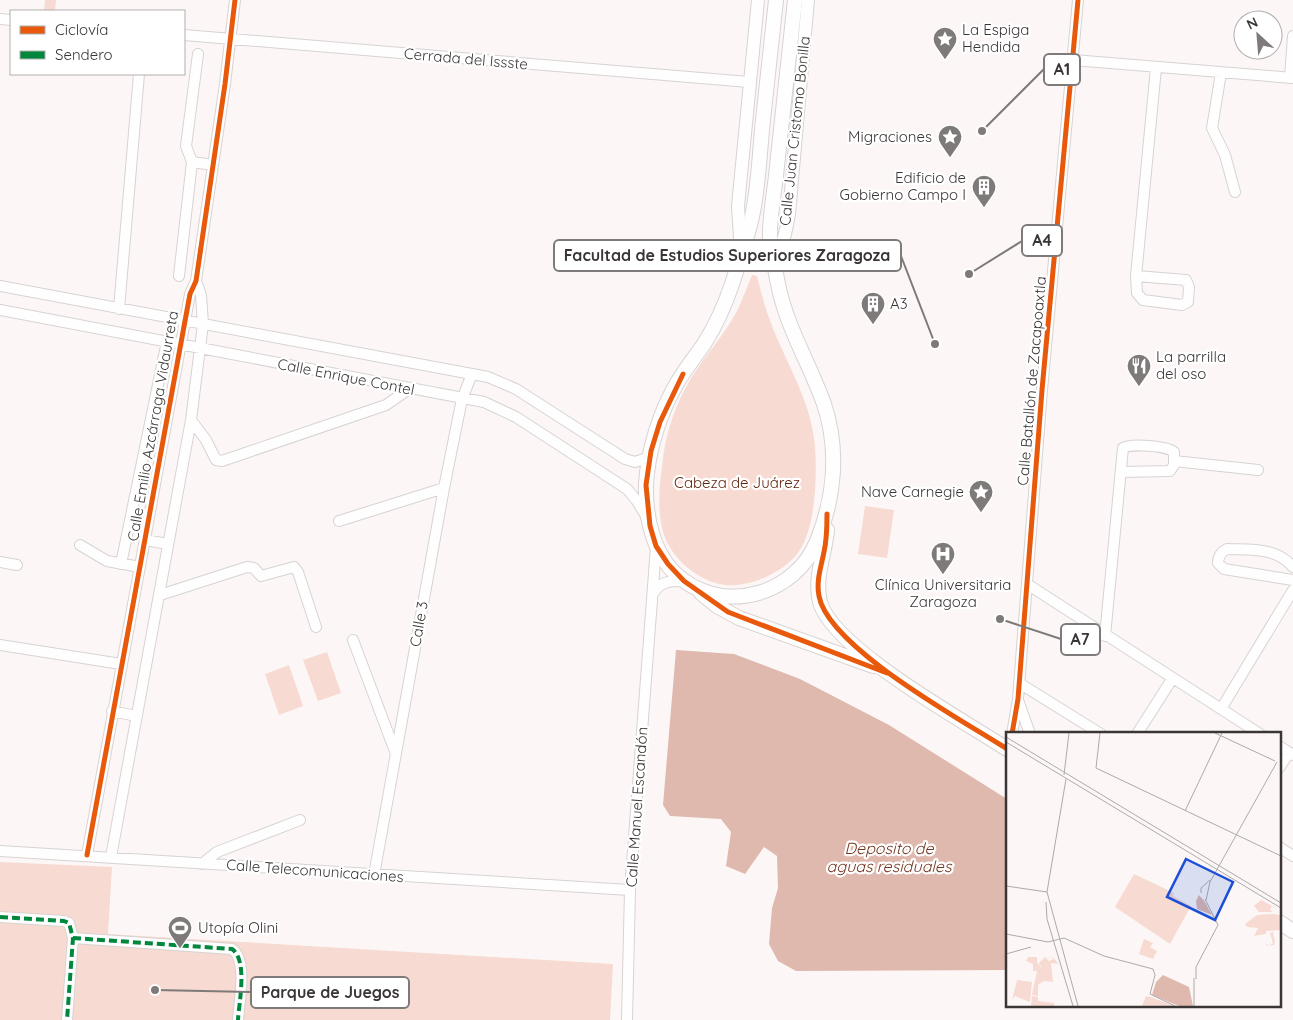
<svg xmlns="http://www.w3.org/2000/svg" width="1293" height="1020" font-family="Quicksand,sans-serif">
<rect width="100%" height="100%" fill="#fcf7f6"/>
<path fill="#f7dad1" d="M45,0H56L55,11H44Z
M752,275L757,276C760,288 763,300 767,312C782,358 811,397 815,446C817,475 816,525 800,550C787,571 750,588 725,585C698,581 673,560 664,535C657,514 659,488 662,467C665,432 677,398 697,369C710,350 725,333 736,313C742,301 747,287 752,275Z
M865,506L894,510L887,558L858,554Z
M327,652L341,693L318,701L303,660Z
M289,665L303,706L279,715L265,674Z
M0,862L112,867L108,934L613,964L610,1020H0Z"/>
<path fill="#dfb9ae" d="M676,650L734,654L800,679L889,725L1007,799V970L796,971L778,961L769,944L772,908L778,888L777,856L764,847L745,874L726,866L731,832L721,819L670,816L663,805Z"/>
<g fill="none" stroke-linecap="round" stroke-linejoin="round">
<defs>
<path id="minor" d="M0,19L11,20
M184,35L749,82
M1073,60L1293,78
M1221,73L1212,128L1225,155L1235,192
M1290,78L1293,36
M192,162L213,165
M179,276L192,162L186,146L198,54
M1136,276L1186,280L1189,287L1188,302L1182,305L1143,300L1137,293L1136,276L1156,68
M0,286L488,377L516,389L625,459L635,462L650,457
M119,309L139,74
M0,310L484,402L516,417L627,489L637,501L646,516
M191,420L206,440L216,460L222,461L386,405L409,389
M1174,461L1258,470
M339,521L444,488
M145,540L168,544
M80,545L107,561L140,567
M0,562L17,565
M121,564L167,341
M1293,567C1276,547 1251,550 1227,549C1221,552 1218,556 1218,563L1224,569L1293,580
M1027,584L1260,734
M653,594C660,581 670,581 684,581
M160,595L247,567L254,568L261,576L294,567L298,572L316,627
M1105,636L1123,448C1130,443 1168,446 1174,452V465L1170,471L1122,472
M353,640L396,754
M0,645L121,664
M1019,683L1101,734
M1018,700L1030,734
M1221,709L1293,590
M112,711L136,716
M1012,734L1018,699L1042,390L1078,0
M1137,734L1172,679
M1279,746L1293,755
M1279,768L1289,753
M1279,847L1293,856
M0,851L630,890
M87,855L185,321L190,294L196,281L225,84L235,0
M111,857L191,420L203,324L201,295L196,281
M202,864L217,852L300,820
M374,875L444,488L462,399L472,374
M0,917L64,921L69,923L73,938L67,1020
M73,938L232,949C248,960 239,1002 238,1020
M627,1020L630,890L656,547"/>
<path id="tertiary" d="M741,254L738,206L758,0
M773,258C784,245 786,231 789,214L808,0"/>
<path id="secondary" d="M776,0C772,40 767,80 763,120C760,148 759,178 754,206C750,232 740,259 732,284C725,305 716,325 704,344C695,357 685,369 677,383C660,412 648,450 646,484C645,519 654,559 683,580C729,614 796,593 817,541C835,497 839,449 824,404C808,359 786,328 777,279C775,266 770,253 770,240C769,216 775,190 777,166C783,111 789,55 795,0
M827,530C825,554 814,577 820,602C832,648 964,721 1007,749
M701,593L717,606L739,618L873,666
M1279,922L1293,931"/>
</defs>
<use href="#minor" stroke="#d7d3d2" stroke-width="12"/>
<use href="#tertiary" stroke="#d7d3d2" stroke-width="14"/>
<use href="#secondary" stroke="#d7d3d2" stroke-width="16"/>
<use href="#minor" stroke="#fffefe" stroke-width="10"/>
<use href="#tertiary" stroke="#fffefe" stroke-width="12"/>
<use href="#secondary" stroke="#fffefe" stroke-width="14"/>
<path stroke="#00873e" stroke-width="4" stroke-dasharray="8 4" stroke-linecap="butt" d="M0,917L64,921L69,923L73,938L67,1020
M73,938L232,949C248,960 239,1002 238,1020"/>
<defs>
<path id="cycleway" d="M683,374L660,422L651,451L646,485L650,526L656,546L668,564L684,581L728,612L887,673
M827,514C827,527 827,539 824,552C821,567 816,581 819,596C828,647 962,720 1007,749
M1012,734L1018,699L1042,390L1078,0
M87,855L185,321L190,294L196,281L225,84L235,0"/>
</defs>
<use href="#cycleway" stroke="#fff" stroke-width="8"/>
<use href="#cycleway" stroke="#e8590c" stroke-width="5"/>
</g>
<defs>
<symbol id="sight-pin" viewBox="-11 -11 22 30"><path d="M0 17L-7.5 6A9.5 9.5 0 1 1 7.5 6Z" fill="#7e7a79" stroke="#fff"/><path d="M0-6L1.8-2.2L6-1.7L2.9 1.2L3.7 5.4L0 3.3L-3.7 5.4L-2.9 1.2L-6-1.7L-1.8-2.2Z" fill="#fff"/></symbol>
<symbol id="building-pin" viewBox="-11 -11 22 30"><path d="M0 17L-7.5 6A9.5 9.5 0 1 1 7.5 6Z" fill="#7e7a79" stroke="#fff"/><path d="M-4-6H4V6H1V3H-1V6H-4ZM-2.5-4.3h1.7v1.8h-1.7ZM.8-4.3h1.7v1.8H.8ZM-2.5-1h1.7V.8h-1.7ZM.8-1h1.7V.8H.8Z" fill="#fff"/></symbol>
<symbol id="restaurant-pin" viewBox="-11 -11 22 30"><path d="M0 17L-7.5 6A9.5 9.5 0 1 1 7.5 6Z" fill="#7e7a79" stroke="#fff"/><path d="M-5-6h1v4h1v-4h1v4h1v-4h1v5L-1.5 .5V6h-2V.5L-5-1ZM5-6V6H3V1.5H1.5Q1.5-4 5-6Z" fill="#fff"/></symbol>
<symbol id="hospital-pin" viewBox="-11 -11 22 30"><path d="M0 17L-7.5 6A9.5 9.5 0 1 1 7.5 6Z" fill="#7e7a79" stroke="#fff"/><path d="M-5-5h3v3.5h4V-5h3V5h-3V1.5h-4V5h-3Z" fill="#fff"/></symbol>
<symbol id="stadium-pin" viewBox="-11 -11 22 30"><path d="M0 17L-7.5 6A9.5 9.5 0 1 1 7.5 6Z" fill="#7e7a79" stroke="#fff"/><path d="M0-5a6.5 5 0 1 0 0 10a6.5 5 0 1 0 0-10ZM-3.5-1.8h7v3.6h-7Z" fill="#fff"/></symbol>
</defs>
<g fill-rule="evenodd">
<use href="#sight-pin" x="931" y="25" width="28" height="38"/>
<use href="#sight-pin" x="936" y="123" width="28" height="38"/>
<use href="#building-pin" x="970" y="173" width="28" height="38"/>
<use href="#building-pin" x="859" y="290" width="28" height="38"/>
<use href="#restaurant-pin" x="1125" y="352" width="28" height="38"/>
<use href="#sight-pin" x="967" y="478" width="28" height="38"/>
<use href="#hospital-pin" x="929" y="540" width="28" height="38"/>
<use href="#stadium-pin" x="166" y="914" width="28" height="38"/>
</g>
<g text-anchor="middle" stroke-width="4.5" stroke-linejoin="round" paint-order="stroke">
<g font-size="15" fill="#3a3635" stroke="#fff" text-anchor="start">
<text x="962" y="35">La Espiga<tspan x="962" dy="17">Hendida</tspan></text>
<text x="932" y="142" text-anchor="end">Migraciones</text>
<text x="966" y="183" text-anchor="end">Edificio de<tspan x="966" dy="17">Gobierno Campo I</tspan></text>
<text x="890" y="309">A3</text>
<text x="1156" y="362">La parrilla<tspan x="1156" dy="17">del oso</tspan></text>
<text x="964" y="497" text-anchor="end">Nave Carnegie</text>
<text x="943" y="590" text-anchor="middle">Clínica Universitaria<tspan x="943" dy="17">Zaragoza</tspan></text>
<text x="198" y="933">Utopía Olini</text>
</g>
<g font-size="15" fill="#3a3635" stroke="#fff">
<text transform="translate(466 59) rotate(5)" y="5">Cerrada del Issste</text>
<text transform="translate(795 131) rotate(-84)" y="5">Calle Juan Cristomo Bonilla</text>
<text transform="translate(346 377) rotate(11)" y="5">Calle Enrique Contel</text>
<text transform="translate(1032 381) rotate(-85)" y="5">Calle Batallón de Zacapoaxtla</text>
<text transform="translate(153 426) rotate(-80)" y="5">Calle Emilio Azcárraga Vidaurreta</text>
<text transform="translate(419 624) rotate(-80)" y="5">Calle 3</text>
<text transform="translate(637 807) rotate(-86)" y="5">Calle Manuel Escandón</text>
<text transform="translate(315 871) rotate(4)" y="5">Calle Telecomunicaciones</text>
</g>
<g font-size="15" fill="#5c1f09" stroke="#fff">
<text x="737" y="488">Cabeza de Juárez</text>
</g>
<g font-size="16" font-style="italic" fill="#743520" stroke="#fff">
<text x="889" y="854">Deposito de<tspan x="889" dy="18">aguas residuales</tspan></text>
</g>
</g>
<g transform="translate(1006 732)">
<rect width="275" height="275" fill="#fcf7f6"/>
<path d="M128,142L168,161L167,164L185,174L164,212L109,175ZM255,168L266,174L264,178L267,180H253L248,174ZM267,182L275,183V198L260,199V202L267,200L269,210L268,213L261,214L260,211L263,214L267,211L264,201L248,204L252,196L241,195L239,192L251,183ZM138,207L147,211L144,215L151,219L147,227L133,222ZM22,225H31V230L38,239L33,231L39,225L43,229L48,227L41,225L48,226L52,232L45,231L47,250L38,249L32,253V264L26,263L31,239H27V232L20,229ZM11,248L26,250L24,270L9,264L6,268ZM26,264L32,265V269L48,271V274H25ZM140,264L145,265L168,274H136Z" fill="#f7dad1"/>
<path d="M193,163L199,170L206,183L191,177L190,169ZM157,243L183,255L187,274H173L146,263L150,250Z" fill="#dfb9ae"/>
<path fill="none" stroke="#aeaaa9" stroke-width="1" d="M94,1L90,36L275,124M209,1L269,29M0,5L275,171M0,10L275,176M58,43L63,1M60,47L41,160L72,274M179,79L216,1M0,154L41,160M195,161V156L204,148M200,168L204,150L271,30M40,170L41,187L67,274M0,202L42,210L58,206L98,224L147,237L149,243L144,262L169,274M0,222L25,215M188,246V274M190,247V235L212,193L199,167"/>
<path fill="#1d4ed8" fill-opacity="0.15" stroke="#1d4ed8" stroke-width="2.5" d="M180,127L227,150L209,188L161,165Z"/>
<rect width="275" height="275" fill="none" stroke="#3a3635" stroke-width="2.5"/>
</g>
<path fill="none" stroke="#7e7a79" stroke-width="2" d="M982 131L1044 69M969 274L1022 241M935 344L901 256M1000 619L1061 639M155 990L251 992"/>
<g fill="#7e7a79" stroke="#fff" stroke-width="2">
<circle cx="982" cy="131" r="5"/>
<circle cx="969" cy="274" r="5"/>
<circle cx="935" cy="344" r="5"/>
<circle cx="1000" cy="619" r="5"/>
<circle cx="155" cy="990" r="5"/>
</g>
<g fill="#fff" stroke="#7e7a79" stroke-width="2">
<rect x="1044" y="54" width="36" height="31" rx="5"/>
<rect x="1022" y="225" width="40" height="31" rx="5"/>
<rect x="554" y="240" width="347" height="31" rx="5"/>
<rect x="1061" y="624" width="39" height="31" rx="5"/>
<rect x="251" y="977" width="158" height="31" rx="5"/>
</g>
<g font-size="16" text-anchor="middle" font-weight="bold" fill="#3a3635">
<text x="1062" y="75">A1</text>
<text x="1042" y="246">A4</text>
<text x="727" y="261">Facultad de Estudios Superiores Zaragoza</text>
<text x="1080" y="645">A7</text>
<text x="330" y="998">Parque de Juegos</text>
</g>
<rect x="10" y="10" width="175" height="65" fill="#ffffff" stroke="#b0afae"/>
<rect x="20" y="26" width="25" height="8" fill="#e8590c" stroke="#b0afae"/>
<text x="55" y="35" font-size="15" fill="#3a3635">Ciclovía</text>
<rect x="20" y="51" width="25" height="8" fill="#00873e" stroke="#b0afae"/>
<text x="55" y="60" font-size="15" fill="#3a3635">Sendero</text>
<g transform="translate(1258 35) rotate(334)"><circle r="24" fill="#ffffff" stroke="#b0afae"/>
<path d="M0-4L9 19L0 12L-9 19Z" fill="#7e7a79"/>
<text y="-8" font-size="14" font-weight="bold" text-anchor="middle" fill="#3a3635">N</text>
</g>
</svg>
